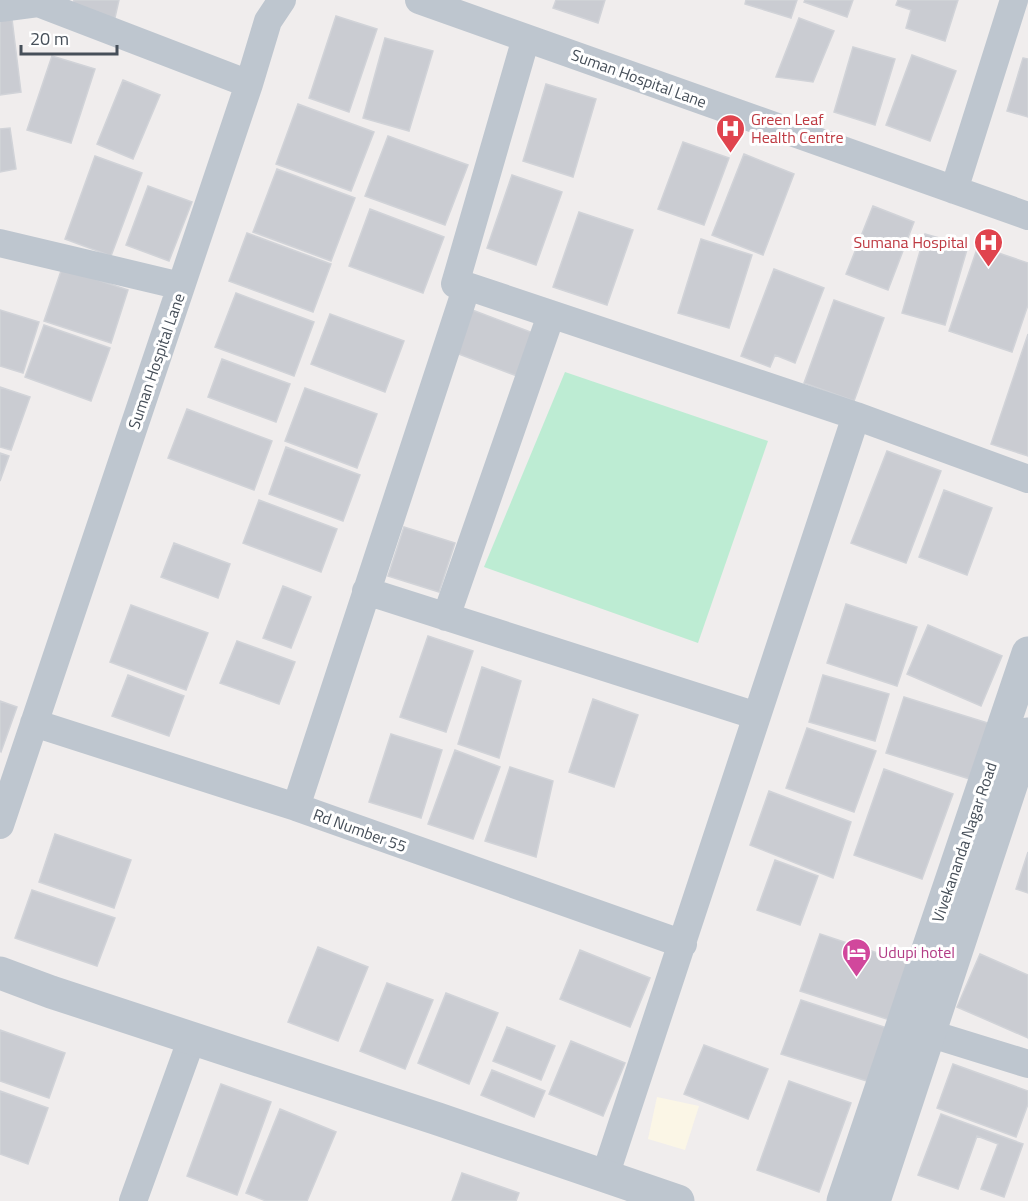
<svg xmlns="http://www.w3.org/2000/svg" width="1028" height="1201" font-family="'Titillium Web',sans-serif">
<rect width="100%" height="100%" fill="#f0eded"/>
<path fill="#fbf6e6" d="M657,1097L699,1106L685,1150L648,1139Z"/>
<path fill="#bdecd3" d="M565,372L768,441L698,643L484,567Z"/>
<path fill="#caccd2" stroke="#d1d3d8" stroke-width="1.5" d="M74,0H119L114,22L71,11Z
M556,0H605L598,23L553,8Z
M746,0H797L791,18L745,4Z
M805,0H853L847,17L804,2Z
M898,0H958L945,41L906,28L911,10L896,5Z
M336,16L377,29L349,112L309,98Z
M799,18L834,31L813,82L776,77Z
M12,19L21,92L0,95V21Z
M385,38L433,51L409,131L363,118Z
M853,47L895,59L875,125L834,112Z
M912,55L956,71L930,141L886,125Z
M52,56L95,69L71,143L27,130Z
M1023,58L1028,59V117L1007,111Z
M123,80L160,95L133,159L97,144Z
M546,84L596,99L573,177L523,161Z
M298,104L374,132L351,191L276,164Z
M10,128L16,169L0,172V129Z
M388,136L468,165L445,225L365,196Z
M683,142L729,158L704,225L658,209Z
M744,154L794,174L763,255L712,235Z
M95,156L142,173L111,256L65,239Z
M277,169L355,198L331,261L253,232Z
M512,175L562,192L536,265L487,248Z
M148,186L192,202L169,261L126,245Z
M873,206L914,222L888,290L846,274Z
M370,209L444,237L423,293L349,266Z
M579,212L633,230L607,305L553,287Z
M247,233L331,264L313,312L229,281Z
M925,234L968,246L945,325L902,313Z
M701,239L752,255L729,328L678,313Z
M978,246L1028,263V305L1012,352L949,331Z
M62,268L128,290L111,343L44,321Z
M774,269L824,288L795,363L775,355L770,367L741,356Z
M236,293L314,322L294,376L215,347Z
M834,300L884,318L854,401L804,383Z
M467,308L533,333L517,376L451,351Z
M0,310L39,322L23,373L0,366Z
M330,314L404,341L385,392L311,364Z
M44,325L110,348L91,401L25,377Z
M1028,334V456L991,444Z
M222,359L290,384L276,422L208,397Z
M0,387L30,397L11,450L0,447Z
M305,388L377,414L357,468L285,441Z
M187,409L272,441L254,490L168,458Z
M286,447L360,475L343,521L269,494Z
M887,451L941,471L906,563L851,543Z
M0,453L9,456L0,481Z
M944,490L992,508L967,575L919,557Z
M259,500L337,529L321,572L243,543Z
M404,527L455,543L439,592L388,576Z
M174,543L230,564L218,598L161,577Z
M283,586L311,597L291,648L263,638Z
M846,604L917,627L897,686L827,663Z
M131,605L208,633L186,690L110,662Z
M928,625L1002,656L981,706L907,674Z
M428,636L473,651L446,732L400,717Z
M237,641L295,662L279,704L220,683Z
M482,667L521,681L499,758L458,744Z
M128,675L184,696L169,736L112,716Z
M823,675L889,694L875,741L809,722Z
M904,697L991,724L973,780L886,753Z
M593,699L638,715L614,787L569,772Z
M0,701L17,707L1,752L0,751Z
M807,728L876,751L854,812L786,788Z
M391,734L442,750L421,818L369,802Z
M455,750L500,767L473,839L428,824Z
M510,767L553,781L536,857L485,841Z
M884,769L953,794L922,879L854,855Z
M769,791L851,822L833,878L750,845Z
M55,834L131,860L114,908L39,882Z
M1028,852V893L1016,889Z
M775,860L818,876L800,925L757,910Z
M32,890L115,918L97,966L15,938Z
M820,934L914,965L893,1021L800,991Z
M318,947L368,967L338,1041L288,1022Z
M580,950L650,978L630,1027L560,999Z
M980,954L1028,975V1038L957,1007Z
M387,983L433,1000L405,1069L360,1051Z
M446,993L498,1013L469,1084L418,1063Z
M801,1000L890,1029L870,1082L781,1054Z
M507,1027L555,1046L541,1080L493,1061Z
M0,1030L65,1053L49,1098L0,1081Z
M571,1041L625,1063L603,1116L549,1094Z
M704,1045L768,1069L748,1119L684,1094Z
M953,1064L1028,1091V1104L1016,1137L937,1108Z
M492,1070L545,1091L534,1117L481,1095Z
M789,1081L851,1103L819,1192L757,1170Z
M221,1084L271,1102L237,1195L187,1176Z
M0,1091L48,1108L28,1164L0,1154Z
M280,1109L336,1132L307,1201H266L246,1193Z
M941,1114L1023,1144L1004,1197L981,1189L998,1144L977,1136L958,1189L918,1175Z
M462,1173L519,1193L516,1201H452Z"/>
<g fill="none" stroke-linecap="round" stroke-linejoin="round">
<path stroke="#bec6cf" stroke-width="28" d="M419,0L1028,216
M0,8L38,3L249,84
M526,38L455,284L467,286L856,416L1028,479
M954,190L1014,0
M0,243L181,286
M366,591L757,716
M446,617L551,315
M34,723L296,807L683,944
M296,807L467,286
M0,825L249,84L268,21L282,0
M928,1033L1028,1064
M605,1176L856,416
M133,1201L192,1038"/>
<path stroke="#bec6cf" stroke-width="33" d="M0,973L51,992L438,1119L678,1201
M843,1201L1028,653
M874,1201L1028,734"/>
</g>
<defs>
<symbol id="hospital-pin" viewBox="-11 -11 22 30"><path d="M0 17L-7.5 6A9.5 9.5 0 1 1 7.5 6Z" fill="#e0444e" stroke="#fff"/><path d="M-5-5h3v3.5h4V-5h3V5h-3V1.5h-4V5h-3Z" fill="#fff"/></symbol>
<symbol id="hotel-pin" viewBox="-11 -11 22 30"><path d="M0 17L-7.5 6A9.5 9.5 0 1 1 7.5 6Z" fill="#d1479c" stroke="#fff"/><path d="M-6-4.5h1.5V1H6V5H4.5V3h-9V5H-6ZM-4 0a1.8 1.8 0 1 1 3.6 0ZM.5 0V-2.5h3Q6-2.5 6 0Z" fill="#fff"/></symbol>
</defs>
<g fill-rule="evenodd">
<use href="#hospital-pin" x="714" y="112" width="33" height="45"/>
<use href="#hospital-pin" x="972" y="226" width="33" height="45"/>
<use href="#hotel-pin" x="840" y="936" width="33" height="45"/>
</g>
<g text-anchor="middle" stroke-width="6" stroke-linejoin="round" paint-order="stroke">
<g font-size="16" fill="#464f59" stroke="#fff">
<text transform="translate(639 78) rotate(20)" y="6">Suman Hospital Lane</text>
<text transform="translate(156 361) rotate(-71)" y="6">Suman Hospital Lane</text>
<text transform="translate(360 830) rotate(20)" y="6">Rd Number 55</text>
<text transform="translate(964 842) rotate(-71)" y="6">Vivekananda Nagar Road</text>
</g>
<g font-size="16" fill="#be3a42" stroke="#fff" text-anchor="start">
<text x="751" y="125">Green Leaf<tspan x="751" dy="18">Health Centre</tspan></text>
<text x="968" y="248" text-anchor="end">Sumana Hospital</text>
</g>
<g font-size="16" fill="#b23c85" stroke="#fff" text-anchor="start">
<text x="878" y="958">Udupi hotel</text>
</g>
</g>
<path d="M21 45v9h96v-9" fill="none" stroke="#464f59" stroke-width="3"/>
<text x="30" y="45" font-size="18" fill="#464f59" stroke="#ffffff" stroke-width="4.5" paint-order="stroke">20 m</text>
</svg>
